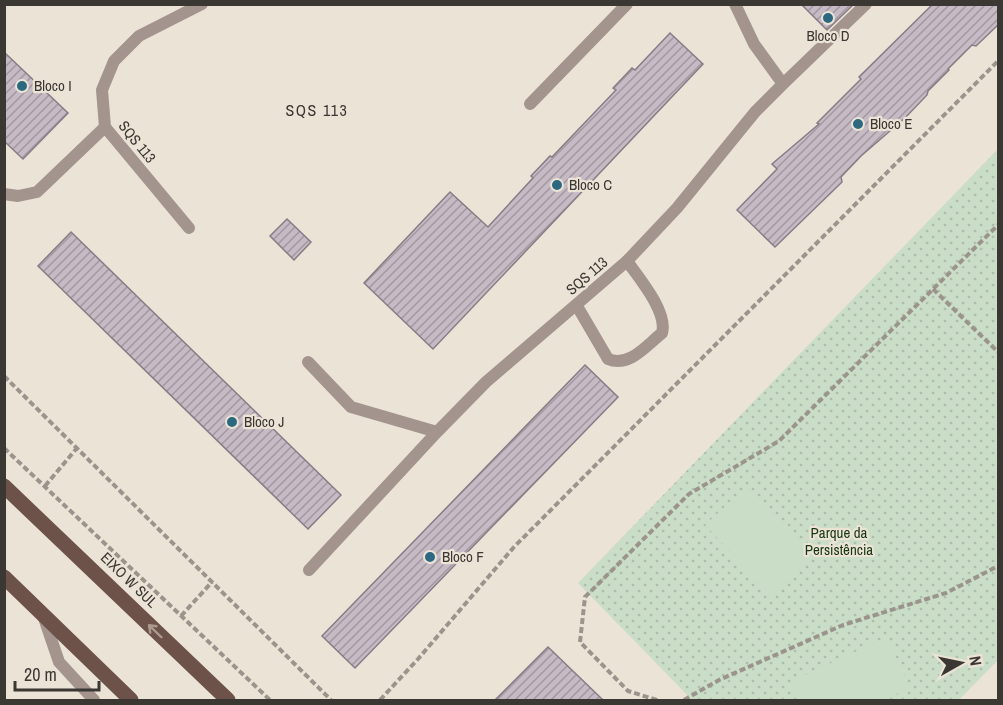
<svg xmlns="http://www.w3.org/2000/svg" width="1003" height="705" font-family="'Archivo Narrow',sans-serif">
<defs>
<pattern id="park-dots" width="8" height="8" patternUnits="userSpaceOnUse" patternTransform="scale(1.5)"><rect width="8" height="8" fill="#caddc7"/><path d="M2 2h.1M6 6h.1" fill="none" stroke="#aebeab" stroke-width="1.8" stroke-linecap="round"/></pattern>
<pattern id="building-hatch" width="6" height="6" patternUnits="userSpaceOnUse" patternTransform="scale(1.5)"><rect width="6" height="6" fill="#c6bac4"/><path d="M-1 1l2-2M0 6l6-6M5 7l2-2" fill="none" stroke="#a298a0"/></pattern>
</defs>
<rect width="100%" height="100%" fill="#ece3d7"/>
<path fill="url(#park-dots)" d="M998,149V660L959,700H692L578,583Z"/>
<path fill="#caddc7" d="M747,486L814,557L773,597L705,525Z
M887,637L910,688L882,700H798L790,682Z"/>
<path fill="url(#building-hatch)" stroke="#877c85" stroke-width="1.5" d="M801,4H854L827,30Z
M933,4H999V24L976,46L972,45L948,69L949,70L928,91L927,95L905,118L861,156L841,177L842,182L775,247L737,210L777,169L772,164L819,124L817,123L861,79L859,77Z
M670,33L703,64L433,349L364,283L450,192L488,227L533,178L531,176L550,156L552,157L616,90L613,88L632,68L635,70Z
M4,52L68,113L23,159L4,141Z
M287,219L311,242L294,260L270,236Z
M71,232L341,495L308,529L38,266Z
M585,365L618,397L355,668L322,636Z
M548,647L603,700H495Z"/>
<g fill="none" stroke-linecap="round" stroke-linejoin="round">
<path stroke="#9b948c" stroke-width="4" stroke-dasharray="6 3" stroke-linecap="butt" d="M933,289L998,352
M4,376L331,700
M4,448L270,700
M45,486L77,448
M181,616L212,582
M380,700L418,659L514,547L998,61
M657,700L628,691L580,642L585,597L689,494L779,441L998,225
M684,700L719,680L843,625L946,593L998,566
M998,700V699"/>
<path stroke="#a3948e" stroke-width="12" d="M4,194L18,196L37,192L105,127
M577,306L608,359C629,368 647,345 662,333C668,312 639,278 627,261
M43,615L59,662L94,700"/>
<path stroke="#a3948e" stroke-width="12" d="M783,84L866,4
M530,104L627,4
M189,228L105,127L102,90L114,61L139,36L202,4
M308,362L351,407L437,432L486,382L627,261L677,208L755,112L783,84L754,44L735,4
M309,570L437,432"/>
<path stroke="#6c5249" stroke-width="15" d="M4,486L228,700
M4,577L131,700"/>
</g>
<defs><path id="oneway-shaft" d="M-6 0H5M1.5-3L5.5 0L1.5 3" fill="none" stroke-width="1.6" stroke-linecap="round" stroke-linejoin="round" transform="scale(1.5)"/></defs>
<use stroke="#ac9a90" href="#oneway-shaft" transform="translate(155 631) rotate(-136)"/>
<g fill="#2c6980" stroke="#ece3d7" stroke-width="2">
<circle cx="828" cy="18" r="6"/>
<circle cx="22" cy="86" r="6"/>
<circle cx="858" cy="124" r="6"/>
<circle cx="557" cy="185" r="6"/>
<circle cx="232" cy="422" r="6"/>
<circle cx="430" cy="557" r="6"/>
</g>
<g text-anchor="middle" stroke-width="4.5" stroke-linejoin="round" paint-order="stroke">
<g font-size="15" fill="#3b3733" stroke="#ece3d7" text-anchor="start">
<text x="828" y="41" text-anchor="middle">Bloco D</text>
<text x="34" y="91">Bloco I</text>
<text x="870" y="129">Bloco E</text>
<text x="569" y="190">Bloco C</text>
<text x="244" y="427">Bloco J</text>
<text x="442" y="562">Bloco F</text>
</g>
<g font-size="15" fill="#3b3733" stroke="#ece3d7">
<text transform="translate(137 142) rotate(51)" y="5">SQS 113</text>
<text transform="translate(587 276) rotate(-41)" y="5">SQS 113</text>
<text transform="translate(129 580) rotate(44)" y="5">EIXO W SUL</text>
</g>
<g font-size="15" fill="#163812" stroke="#ece3d7">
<text x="839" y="538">Parque da<tspan x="839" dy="17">Persistência</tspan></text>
</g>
<g font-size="16" letter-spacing="1.5" fill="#3b3733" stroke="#ece3d7">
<text x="317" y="116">SQS 113</text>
</g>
</g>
<rect width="1003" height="705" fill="none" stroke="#3b3733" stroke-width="12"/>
<g transform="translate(961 663) rotate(81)" stroke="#ece3d7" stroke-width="4.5" paint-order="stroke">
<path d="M0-4.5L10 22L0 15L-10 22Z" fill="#3b3733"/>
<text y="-9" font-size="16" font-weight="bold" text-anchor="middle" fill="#3b3733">N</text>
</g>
<path d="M15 681v9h84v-9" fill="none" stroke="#3b3733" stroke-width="3"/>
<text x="24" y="681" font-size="18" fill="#3b3733" stroke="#ece3d7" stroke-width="4.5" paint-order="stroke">20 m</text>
</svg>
